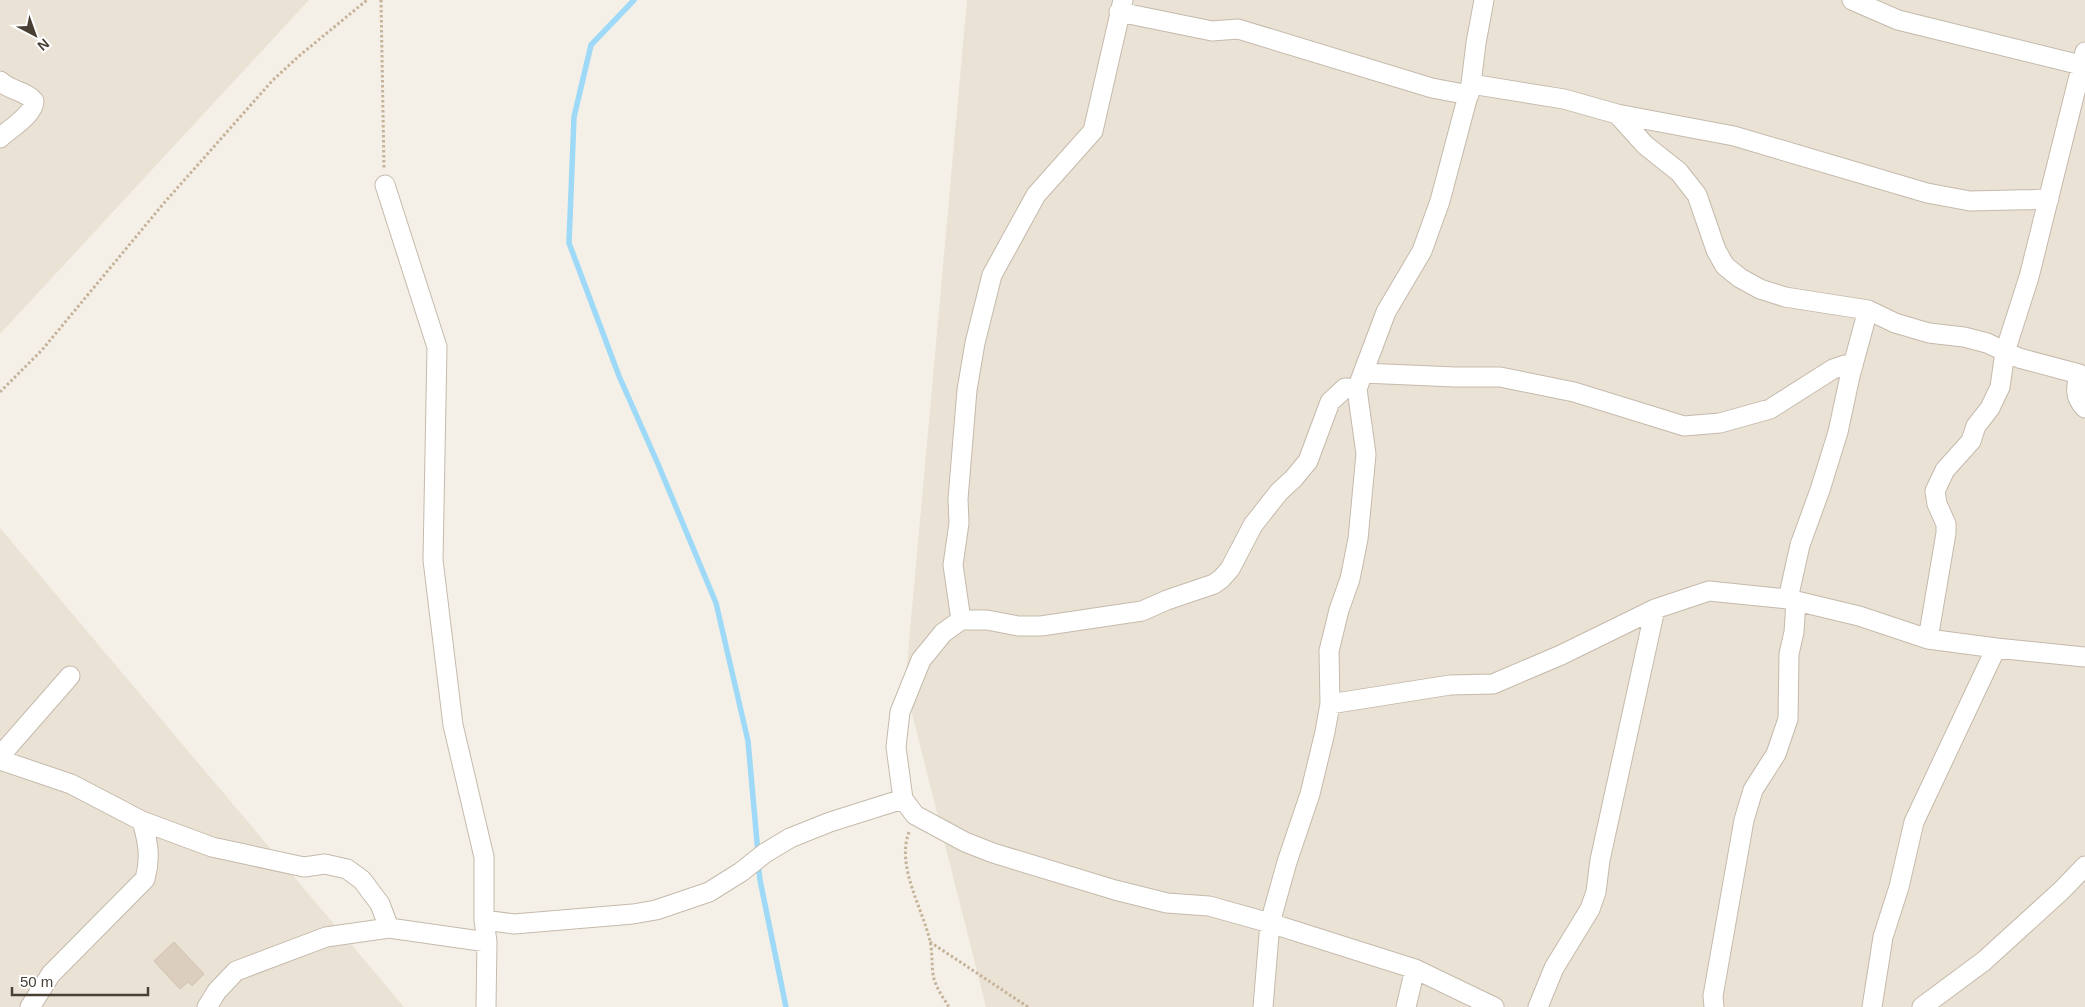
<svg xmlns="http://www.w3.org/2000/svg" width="2085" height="1007" font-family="Helvetica,sans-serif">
<rect width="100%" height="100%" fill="#f5f0e7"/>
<path fill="#eae2d5" d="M0,0H309L0,334Z
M967,0H2085V1007H986L905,686Z
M0,528L404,1007H0Z"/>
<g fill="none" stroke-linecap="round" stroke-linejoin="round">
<path stroke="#9ed9f7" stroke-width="5.5" d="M634,0L591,45L574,117L569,243L619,376L658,464L716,603L748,741L758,853
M758,863L760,880L786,1007"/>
</g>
<path fill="#dbcebe" stroke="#d3c2ae" d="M174,942L204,974L192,986L188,982L180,989L154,961Z"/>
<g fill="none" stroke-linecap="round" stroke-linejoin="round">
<defs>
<path id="minor" d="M1852,0L1898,20L2085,66
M1119,12L1212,31L1238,29L1432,88L1469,95
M0,81C10,91 26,91 34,101C33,116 10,128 0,138
M1471,84L1564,99L1617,114L1645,145L1679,172L1697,195L1716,250L1725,266L1740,278L1760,289L1785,297L1868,310L1895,323L1929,333L1964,337L1987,343L2019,358L2079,374C2076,388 2074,397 2085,408
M1617,114L1734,136L1927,193L1970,201L2049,199
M385,185L437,347L433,560L453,725L484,857V920L487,942L486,1007
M1363,373L1455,377H1500L1574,392L1684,426L1720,423L1770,409L1833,369L1845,365L1853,366
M1788,599L1800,545L1820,490L1838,432L1850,376L1868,310
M961,620L953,565L959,523L958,499L967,390L975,343L992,275L1036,195L1093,131L1123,0
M1928,639L1946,533V524L1937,504L1935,491L1945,470L1971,441L1976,426L1990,408L2000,387L2005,352L2029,277L2085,52
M1330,704L1450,685L1493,684L1561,655L1655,609L1709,591L1788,599L1859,616L1928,639L1996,648
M0,756L70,676
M0,760L71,784L142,821L212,847L304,867L325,864L347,869L362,880L380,904L389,928
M903,799L915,815L965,842L993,853L1115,890L1167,903L1209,906L1270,923L1415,969L1494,1007
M484,920L514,924L633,914L656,910L709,892L741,872L765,853L790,838L830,822L903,799L896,747L900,712L921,660L943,633L961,620H987L1018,626H1041L1142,611L1167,600L1214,584L1221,579L1230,569L1253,525L1279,492L1294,478L1308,461L1330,402L1345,388L1357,389L1386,312L1422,251L1440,201L1471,84L1476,43L1484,0
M30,1007L51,974L145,879C151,858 148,842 142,821
M207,1007L217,991L236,971L326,937L389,928L487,942
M1263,1007L1270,923L1287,862L1310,794L1325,732L1330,704L1329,651L1339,610L1350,579L1358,539L1366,454L1357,389
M1406,1007L1415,969
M1538,1007L1554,968L1590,909L1596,892L1600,860L1655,609
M1714,1007L1713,996L1744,820L1753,790L1776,754L1788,719L1789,654L1794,632L1796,601
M1872,1007L1883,937L1899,887L1914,822L1996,648L2085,657
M1922,1007L1984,961L2062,890L2085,866"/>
</defs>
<use href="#minor" stroke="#c5baab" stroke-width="21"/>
<path stroke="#c5b298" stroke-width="3" stroke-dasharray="2.5 2.5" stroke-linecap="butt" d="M381,0L384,169
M0,392L42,350L164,203L272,81L299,56L367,0
M909,832C896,866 922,907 930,941C933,953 931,967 934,979C937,989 944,999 949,1007
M930,942L1028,1007"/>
<use href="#minor" stroke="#fff" stroke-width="19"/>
</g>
<g transform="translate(35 35) rotate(139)" stroke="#ffffff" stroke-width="4" paint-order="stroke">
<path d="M0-4L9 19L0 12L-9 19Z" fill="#494035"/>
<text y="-8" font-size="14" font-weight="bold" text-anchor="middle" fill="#494035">N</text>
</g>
<path d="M12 987v8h136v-8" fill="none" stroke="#494035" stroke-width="2.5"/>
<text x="20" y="987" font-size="15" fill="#494035" stroke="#ffffff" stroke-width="4" paint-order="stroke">50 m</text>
</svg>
